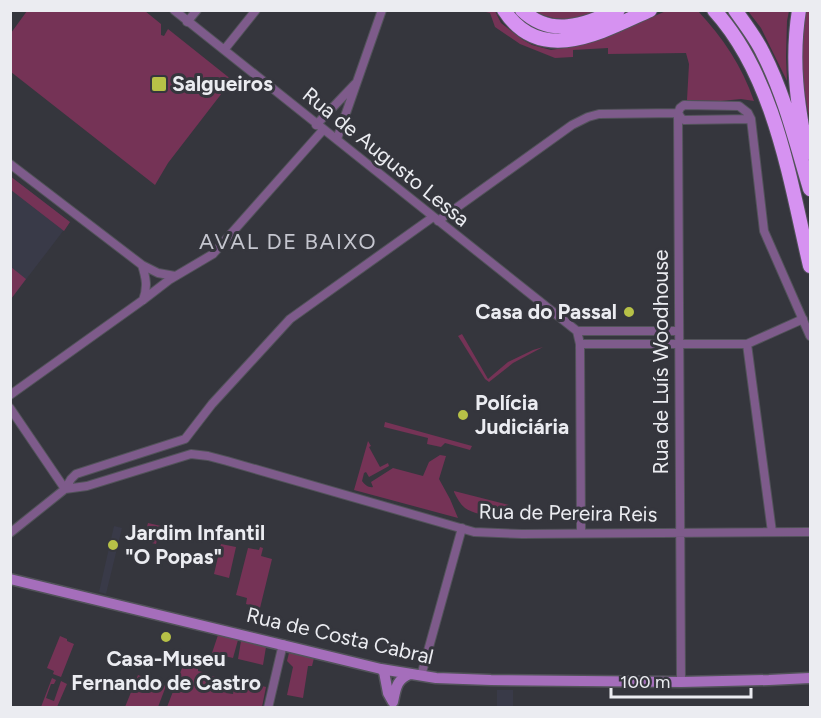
<svg xmlns="http://www.w3.org/2000/svg" width="821" height="718" font-family="Figtree,sans-serif">
<rect width="100%" height="100%" fill="#35363d"/>
<path fill="#393a48" d="M10,176L70,222L11,299H10Z
M114,526L122,528L106,594L99,592Z
M497,690H513V707H497Z"/>
<path fill="#753356" d="M27,11H145L161,24V35L164,36L168,29L232,80L168,163L155,185L11,72V33Z
M482,11H495L501,23L523,40L532,45L551,50L576,46L643,21L666,11H698C723,38 742,66 754,101L741,99L721,101L687,100L689,64L686,53L608,54V48L573,50V57L555,58L520,44L495,27L490,13Z
M536,11H596C591,13 584,16 578,18C565,20 546,19 536,11Z
M748,11H789L787,21L786,57L787,81L761,28Z
M806,11H810V115L809,116C802,81 798,45 806,11Z
M10,176L70,222L64,231L11,190Z
M11,267L26,279L11,299H10Z
M462,334L488,379L508,362L533,350L543,347L513,363L489,382L485,379L460,339L458,336Z
M385,422L472,446L470,450L445,443L441,447L427,444L428,438L384,427Z
M368,441L371,446L369,447L380,467L388,463L389,466L369,477L366,472L364,473L362,481C365,485 369,488 373,487L371,482L393,468L423,476L429,462L440,455L446,456L439,479L450,499L458,518L354,490Z
M454,491L509,505L512,513C502,520 475,515 465,508C460,504 457,498 454,492Z
M148,523L161,526L156,544L143,541Z
M221,544L236,547L229,578L214,574Z
M260,547L263,548L261,556L272,559L260,608L246,604L247,598L236,595L248,548L259,550Z
M218,635L238,640L233,658L212,653Z
M60,636L67,639V641L74,644L61,677L53,674L54,671L47,668Z
M241,641L266,647L263,665L238,659Z
M289,653L314,658L312,666H308L303,698L287,695L293,667L287,661Z
M184,663L198,669V671L207,673V675L229,680L226,693L233,694L235,682L257,687L258,685L266,687L262,707H167Z
M138,675L166,686L158,707H125Z
M52,678L56,680L54,684H51L46,698L54,701L61,681L67,684L57,707H41Z"/>
<g fill="none" stroke-linecap="round" stroke-linejoin="round">
<defs>
<path id="street" d="M174,10L577,331
M187,22L197,10
M224,50L256,10
M678,113L681,682
M678,113L680,108L684,105L739,106L748,113L751,119L764,231L810,336
M316,125L355,84
M337,139L382,10
M10,164L142,265L158,273L175,276
M438,221L572,125L588,117L599,114L678,113L681,118L684,120L751,119
M142,265C146,278 148,287 143,300
M577,331L580,344L581,532
M577,331H678
M580,344H747L803,319
M747,344L772,532
M10,395L143,300L169,280L213,254L323,130
M10,408L65,489L87,486L191,454L208,456L227,461L474,532L522,534L810,532
M10,533L65,489L71,479L76,474L185,439L212,404L290,319L433,217
M421,676L462,528
M268,708L283,644"/>
<path id="secondary" d="M10,579L381,669L436,678L491,680L681,682L769,680L810,678
M381,669L384,672L388,693L393,702
M393,702C396,688 396,680 410,674"/>
<path id="highway" d="M504,10C541,67 603,31 650,10
M522,10C552,39 585,24 618,10
M714,10C775,77 790,181 810,266
M735,10C745,24 756,38 763,53C785,96 796,143 810,189
M799,10C791,60 797,104 807,153"/>
</defs>
<use href="#street" stroke="#52535a" stroke-width="10"/>
<use href="#secondary" stroke="#52535a" stroke-width="13"/>
<use href="#highway" stroke="#52535a" stroke-width="16"/>
<use href="#street" stroke="#7e5b8b" stroke-width="8"/>
<use href="#secondary" stroke="#a56ebb" stroke-width="10"/>
<use href="#highway" stroke="#d692f1" stroke-width="14"/>
</g>
<g fill="#b7c147" stroke="#35363d" stroke-width="2">
<rect x="151" y="76" width="16" height="16" rx="3"/>
<circle cx="629" cy="312" r="6"/>
<circle cx="463" cy="415" r="6"/>
<circle cx="113" cy="545" r="6"/>
<circle cx="166" cy="637" r="6"/>
</g>
<g text-anchor="middle" stroke-width="6" stroke-linejoin="round" paint-order="stroke">
<g font-size="21" font-weight="bold" fill="#ebecf1" stroke="#35363d" text-anchor="start">
<text x="172" y="91">Salgueiros</text>
<text x="617" y="319" text-anchor="end">Casa do Passal</text>
<text x="475" y="410">Polícia<tspan x="475" dy="24">Judiciária</tspan></text>
<text x="125" y="540">Jardim Infantil<tspan x="125" dy="24">"O Popas"</tspan></text>
<text x="166" y="666" text-anchor="middle">Casa-Museu<tspan x="166" dy="24">Fernando de Castro</tspan></text>
</g>
<g font-size="21" fill="#ebecf1" stroke="#35363d">
<text transform="translate(386 157) rotate(39)" y="7">Rua de Augusto Lessa</text>
<text transform="translate(661 362) rotate(-90)" y="7">Rua de Luís Woodhouse</text>
<text transform="translate(568 513) rotate(1)" y="7">Rua de Pereira Reis</text>
<text transform="translate(340 636) rotate(13)" y="7">Rua de Costa Cabral</text>
</g>
<g font-size="22" letter-spacing="1.5" fill="#c5c6cf" stroke="#35363d">
<text x="288" y="249">AVAL DE BAIXO</text>
</g>
</g>
<rect width="821" height="718" fill="none" stroke="#ebecf1" stroke-width="24"/>
<path d="M611 688v9h140v-9" fill="none" stroke="#ebecf1" stroke-width="3"/>
<text x="620" y="688" font-size="18" fill="#ebecf1" stroke="#35363d" stroke-width="4.5" paint-order="stroke">100 m</text>
</svg>
